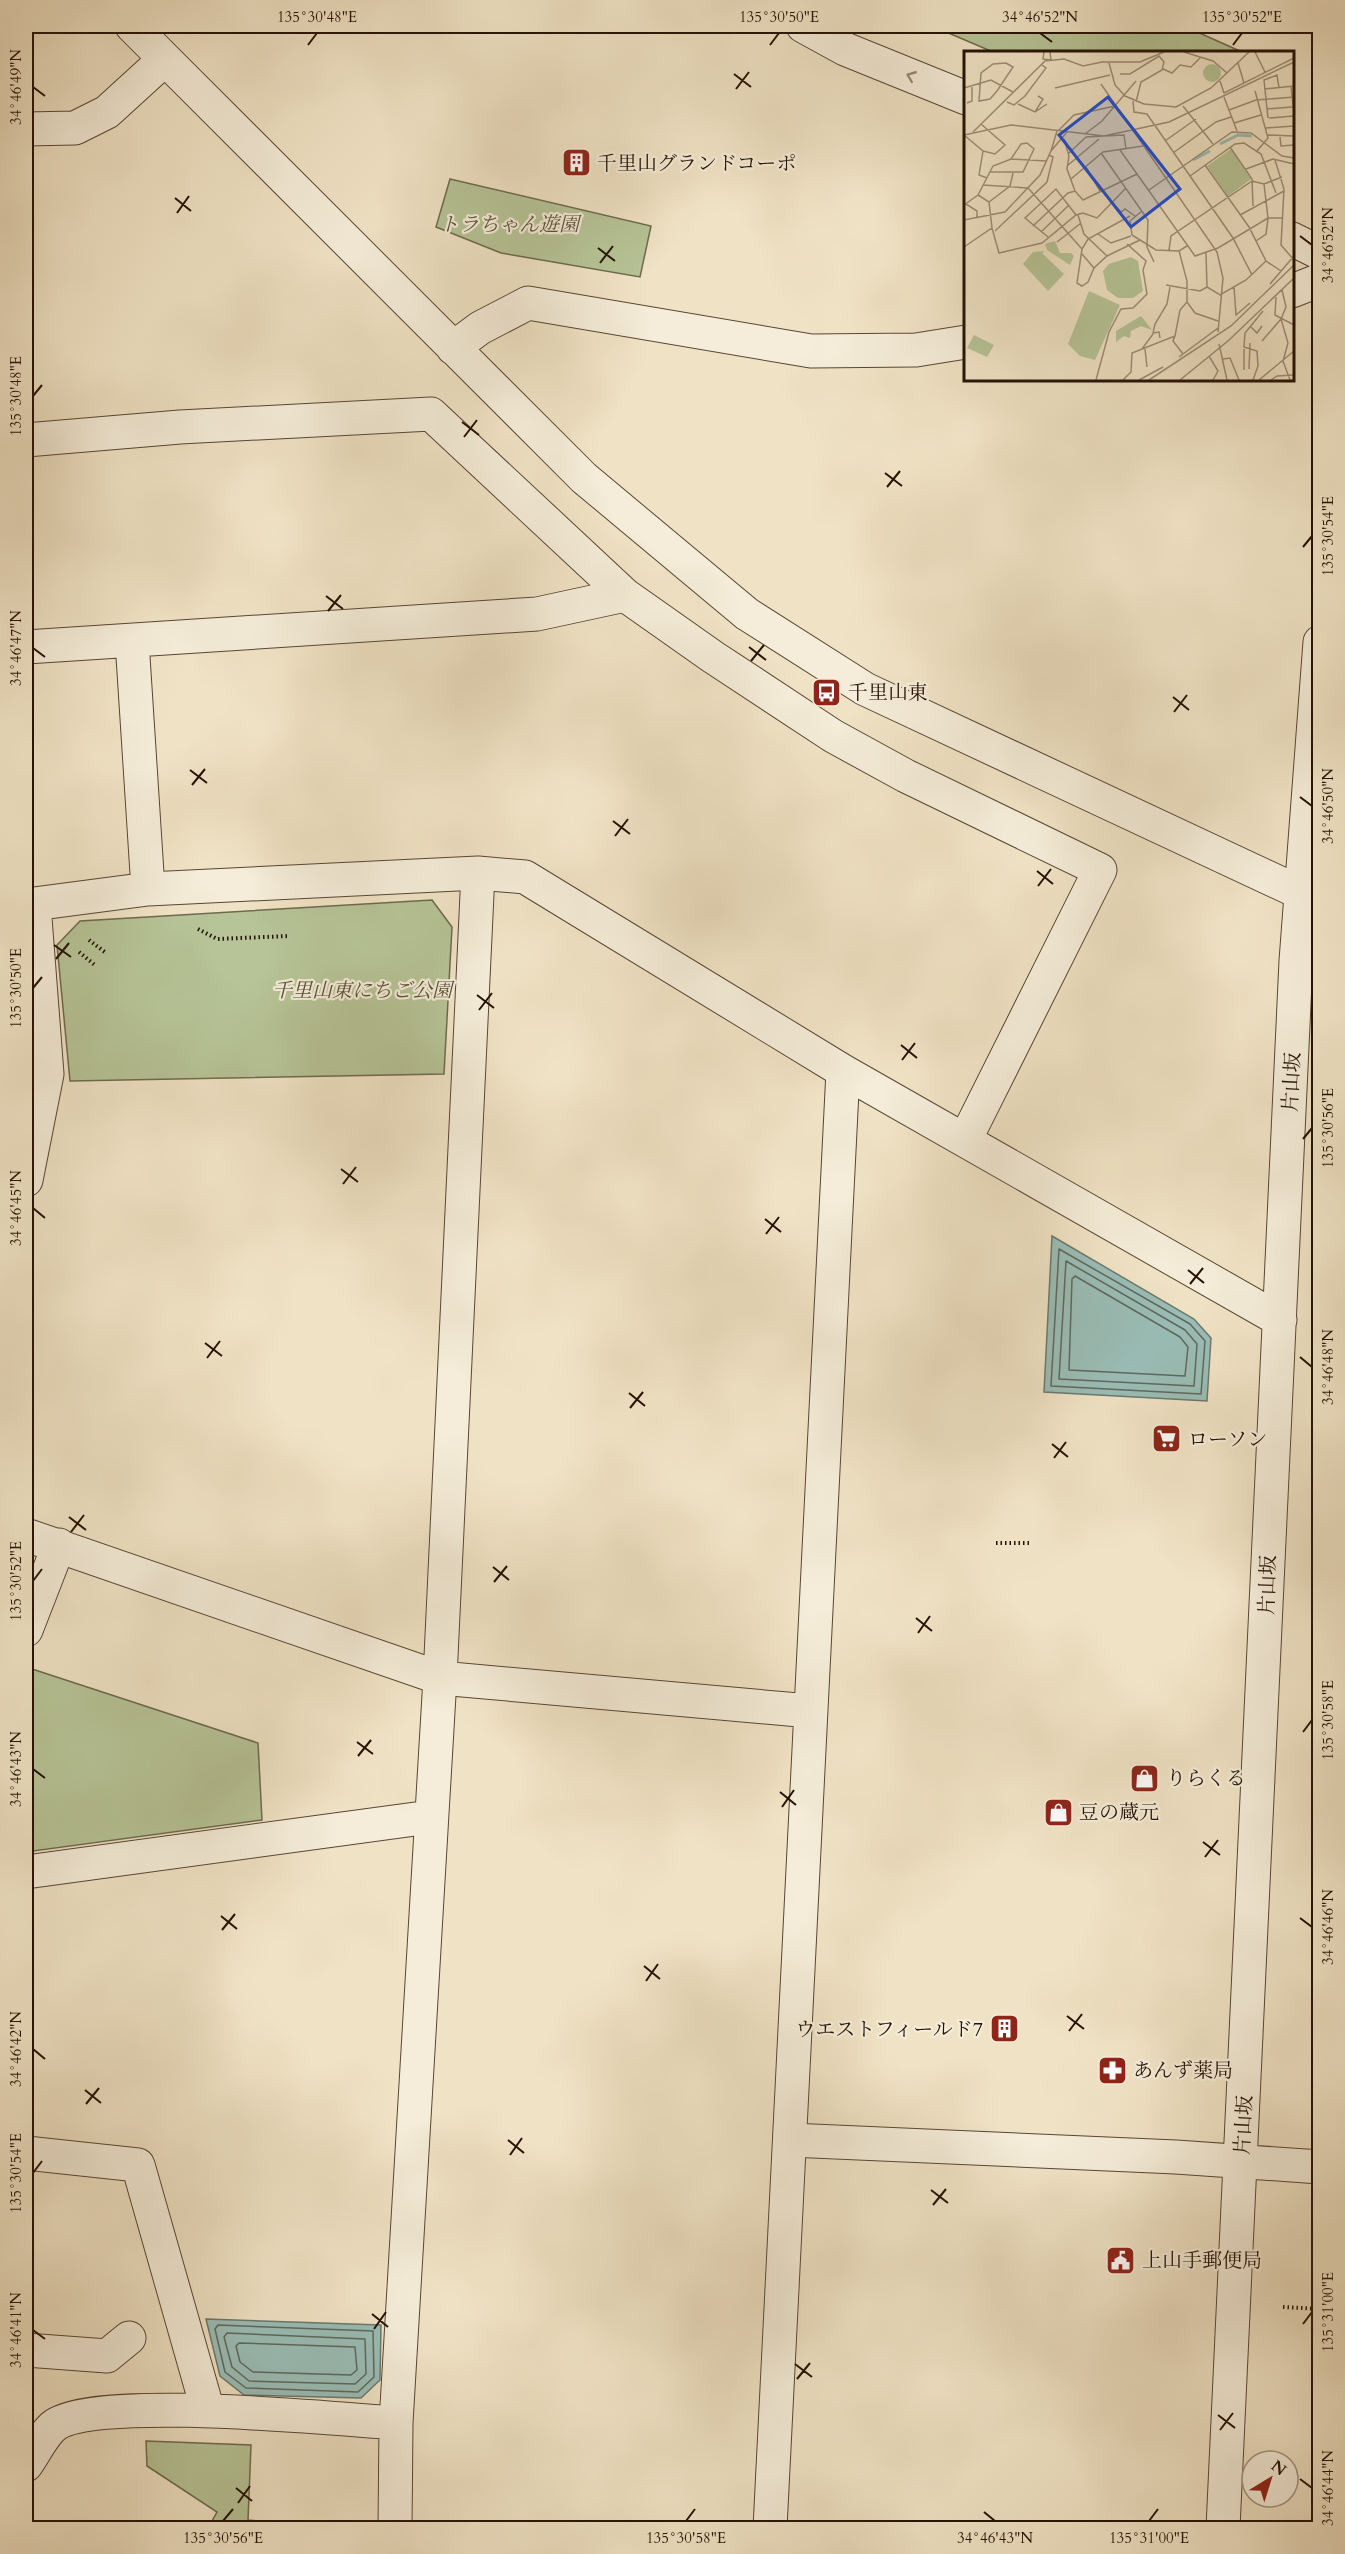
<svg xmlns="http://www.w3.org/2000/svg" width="1345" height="2554" font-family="Cardo,'Noto Serif JP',serif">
<rect width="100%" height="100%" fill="#f0e3c5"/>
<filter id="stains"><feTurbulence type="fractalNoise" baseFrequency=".00333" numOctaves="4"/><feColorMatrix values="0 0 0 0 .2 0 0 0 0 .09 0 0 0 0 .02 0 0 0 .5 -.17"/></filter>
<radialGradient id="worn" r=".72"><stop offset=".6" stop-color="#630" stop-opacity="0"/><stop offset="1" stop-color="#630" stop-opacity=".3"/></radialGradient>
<path fill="#b6c497" stroke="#6d6a4e" stroke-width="1.5" d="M932,26H1184L1242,52H993Z
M450,179L651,226L640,277L501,253L436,227Z
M432,900L452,927L444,1074L70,1081L57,945L80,921Z
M26,1667L258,1743L262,1820L26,1852Z
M146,2441L251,2445L248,2520L327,2528H208L217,2512L147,2466Z"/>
<path fill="#9abeb7" stroke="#6b7970" stroke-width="1.5" d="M1052,1236L1194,1319L1211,1338L1207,1401L1044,1392Z
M206,2319L381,2325L380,2380L361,2398L244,2395L220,2376Z"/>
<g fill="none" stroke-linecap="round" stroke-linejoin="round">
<path stroke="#5f685e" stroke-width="1.5" d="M1059,1249L1190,1324L1205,1341L1201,1394L1051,1386Z
M1066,1261L1185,1330L1197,1344L1194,1386L1059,1379Z
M1075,1276L1180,1337L1188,1347L1185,1376L1069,1370L1072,1279Z
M218,2325L373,2331L374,2377L358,2392L246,2388L225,2372L215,2329Z
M227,2333L365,2339L366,2374L355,2384L249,2381L232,2367L224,2337Z
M239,2343L355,2347L357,2370L351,2375L253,2372L240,2362L236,2346Z"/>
<defs>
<path id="minor" d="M132,26L584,478L747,614L865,689L1318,901
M803,26L845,49L966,98
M26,129L75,128L107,112L164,60
M1292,239L1320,253
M1292,291L1320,280
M453,348L480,328L528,303L811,351L916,350L966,342
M26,440L180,427L431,414L625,595L713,657L833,736L906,776L1100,870L965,1140
M132,641L148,889
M26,647L537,614L625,595
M26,905L148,889L478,873L525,877L843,1071L1280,1320
M26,1180L47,1074L34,905
M26,1535L440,1678L810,1711
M26,1630L59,1545
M26,1872L430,1817
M790,2140L1176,2157L1320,2167
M26,2153L138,2165L208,2411
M26,2350L107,2356L129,2338
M26,2465C34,2454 44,2433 55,2425C98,2395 334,2419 396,2423
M395,2528L396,2423L440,1678L478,873
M770,2528L843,1071
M1223,2528L1296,961L1320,642"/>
</defs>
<use href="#minor" stroke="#574635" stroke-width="35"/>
<path stroke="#241105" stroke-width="4" stroke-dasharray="1.5 3" stroke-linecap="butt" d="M198,929L217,939L289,936
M89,940L106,953
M79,952L96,966
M996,1543H1031
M1283,2307L1320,2309"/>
<use href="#minor" stroke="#f5edd9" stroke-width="33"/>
</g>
<defs><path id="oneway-chevron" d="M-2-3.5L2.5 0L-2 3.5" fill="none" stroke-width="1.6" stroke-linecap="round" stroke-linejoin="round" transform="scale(1.5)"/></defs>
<use stroke="#978a7a" href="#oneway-chevron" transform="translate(911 76) rotate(-158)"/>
<path fill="none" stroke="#241105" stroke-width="2" d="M1040,33L1052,42M308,45L317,33M770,45L779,33M1233,45L1242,33M734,74L751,87M33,87L45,96M736,89L749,72M175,198L191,211M177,213L189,196M1300,236L1312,245M598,248L615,261M600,263L613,246M33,396L42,385M462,422L479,435M464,437L477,420M885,473L902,486M887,487L900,471M1303,547L1312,536M326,596L343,609M328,611L341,595M749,647L766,660M33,648L45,657M751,661L764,645M1173,697L1189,710M1174,712L1187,695M190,770L207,783M192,785L205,769M1300,797L1312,806M613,821L630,834M615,836L628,819M1037,871L1053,884M1038,886L1051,869M54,945L71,957M56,959L69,943M33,988L42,977M477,995L494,1008M479,1010L492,993M901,1045L917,1058M902,1060L915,1043M1303,1139L1312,1128M341,1169L358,1182M343,1184L356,1167M33,1208L45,1218M765,1219L781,1232M766,1234L779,1217M1188,1270L1204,1283M1190,1284L1203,1268M205,1343L222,1356M1300,1357L1312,1367M207,1358L220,1341M629,1393L645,1406M630,1408L643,1392M1052,1444L1068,1457M1054,1458L1066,1442M69,1517L86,1530M71,1532L84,1515M493,1567L509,1580M33,1581L42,1569M494,1582L507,1566M916,1618L932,1631M918,1633L930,1616M1303,1732L1312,1720M357,1742L373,1754M358,1756L371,1740M33,1769L45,1778M780,1792L796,1805M782,1807L794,1790M1203,1842L1220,1855M1205,1857L1218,1840M221,1916L237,1929M1300,1918L1312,1927M222,1930L235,1914M644,1966L660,1979M646,1981L658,1964M1067,2016L1084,2029M1069,2031L1082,2014M33,2049L45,2059M85,2090L101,2103M86,2104L99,2088M508,2140L524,2153M510,2155L522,2138M33,2173L42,2161M931,2190L948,2203M933,2205L946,2189M372,2314L388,2327M1303,2324L1312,2312M374,2329L386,2312M33,2330L45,2339M795,2364L812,2377M797,2379L810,2363M1218,2415L1235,2428M1220,2430L1233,2413M1300,2479L1312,2488M236,2488L252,2501M238,2503L250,2486M984,2512L995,2521M223,2521L233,2509M686,2521L695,2509M1149,2521L1158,2509"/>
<defs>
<symbol id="building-square" viewBox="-11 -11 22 22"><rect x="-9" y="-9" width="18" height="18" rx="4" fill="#8f2418" stroke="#f5edd9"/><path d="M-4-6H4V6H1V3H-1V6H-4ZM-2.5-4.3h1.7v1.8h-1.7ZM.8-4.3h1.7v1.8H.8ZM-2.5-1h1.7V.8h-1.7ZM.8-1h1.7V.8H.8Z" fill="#fff"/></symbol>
<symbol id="bus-square" viewBox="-11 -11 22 22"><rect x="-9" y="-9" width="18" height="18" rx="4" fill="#8f2418" stroke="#f5edd9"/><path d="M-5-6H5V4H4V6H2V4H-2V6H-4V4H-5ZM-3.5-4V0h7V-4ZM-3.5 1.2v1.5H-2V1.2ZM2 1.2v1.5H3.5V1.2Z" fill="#fff"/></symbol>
<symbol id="supermarket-square" viewBox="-11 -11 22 22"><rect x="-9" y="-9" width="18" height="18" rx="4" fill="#8f2418" stroke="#f5edd9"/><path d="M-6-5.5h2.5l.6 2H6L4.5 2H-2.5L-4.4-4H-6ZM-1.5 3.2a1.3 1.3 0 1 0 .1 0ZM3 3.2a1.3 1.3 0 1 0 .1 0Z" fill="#fff"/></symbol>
<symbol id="shop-square" viewBox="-11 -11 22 22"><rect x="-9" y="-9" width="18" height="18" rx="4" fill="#8f2418" stroke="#f5edd9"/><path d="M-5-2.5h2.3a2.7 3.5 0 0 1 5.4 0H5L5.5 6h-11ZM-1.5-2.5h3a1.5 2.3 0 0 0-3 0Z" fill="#fff"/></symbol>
<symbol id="pharmacy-square" viewBox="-11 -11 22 22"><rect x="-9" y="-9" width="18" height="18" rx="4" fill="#8f2418" stroke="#f5edd9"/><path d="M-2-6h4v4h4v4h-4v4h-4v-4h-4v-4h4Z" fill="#fff"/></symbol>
<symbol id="civic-square" viewBox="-11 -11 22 22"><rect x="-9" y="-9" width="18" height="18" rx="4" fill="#8f2418" stroke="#f5edd9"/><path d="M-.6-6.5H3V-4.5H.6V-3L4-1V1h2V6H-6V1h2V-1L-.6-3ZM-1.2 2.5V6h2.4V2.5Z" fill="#fff"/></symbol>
</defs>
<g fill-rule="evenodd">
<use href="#building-square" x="560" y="146" width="33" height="33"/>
<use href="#bus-square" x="810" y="676" width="33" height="33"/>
<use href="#supermarket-square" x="1150" y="1422" width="33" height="33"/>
<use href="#shop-square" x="1128" y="1762" width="33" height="33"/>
<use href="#shop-square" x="1042" y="1796" width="33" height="33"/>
<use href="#building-square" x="988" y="2012" width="33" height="33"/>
<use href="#pharmacy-square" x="1096" y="2054" width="33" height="33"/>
<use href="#civic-square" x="1104" y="2244" width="33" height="33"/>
</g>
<g text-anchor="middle" stroke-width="4.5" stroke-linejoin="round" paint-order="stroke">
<g font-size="20" fill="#241105" stroke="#f5edd9" text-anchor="start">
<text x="597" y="170">千里山グランドコーポ</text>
<text x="848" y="699">千里山東</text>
<text x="1188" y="1446">ローソン</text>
<text x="1166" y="1785">りらくる</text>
<text x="1079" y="1819">豆の蔵元</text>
<text x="983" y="2036" text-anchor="end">ウエストフィールド7</text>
<text x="1133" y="2077">あんず薬局</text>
<text x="1142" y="2267">上山手郵便局</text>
</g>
<g font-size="20" font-style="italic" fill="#575038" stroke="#f5edd9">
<text x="509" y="231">トラちゃん遊園</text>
<text x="362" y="997">千里山東にちご公園</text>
</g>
<g font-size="20" fill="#241105" stroke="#f5edd9">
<text transform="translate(1291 1082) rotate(-87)" y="7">片山坂</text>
<text transform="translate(1267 1585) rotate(-88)" y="7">片山坂</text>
<text transform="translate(1243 2125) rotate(-87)" y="7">片山坂</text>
</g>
</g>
<g transform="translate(964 51)">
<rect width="330" height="330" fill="#f0e3c5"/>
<path d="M239 22a9 9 0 1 1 18 0a9 9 0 1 1-18 0ZM267,98L287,128L264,145L243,115ZM91,190L96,202H107L110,205L106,214L83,199L81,193ZM81,200L78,202L100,223L84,240L59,213L69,201ZM167,206L174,210L179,240L169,247H154L143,239L139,220L145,213ZM125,240L156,254L131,309L116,305L104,293ZM177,265L188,279L177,275L167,280L166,287L160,285L152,291V280ZM10,284L30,294L23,306L3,297Z" fill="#b6c497"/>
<path fill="none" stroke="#9abeb7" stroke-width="3" d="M256,93L274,84L288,85M229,109L246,100"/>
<path fill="none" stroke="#9e8f78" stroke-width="1.5" d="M80,1L79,8L87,9L86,1M220,1L249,10L263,22M291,1L301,21M42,12L49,16L33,40L26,48L15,50L17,22L29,13ZM145,12L151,34L161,45L180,53L212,56L247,37L285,1M274,12L280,32M199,18L208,22L216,14L227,16L236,7M156,23H166L195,5L200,11L198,19L177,31L172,51M256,30L260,42L330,7M137,33L253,201L259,227L254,281M327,35L330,64M0,37L27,29L49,41M91,37L146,24M300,38L330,35M291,40L304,87L292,101M260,46L273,80M169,50L170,61L183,63L269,187L288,224M43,51L50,54L61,45L82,17L78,14M3,52L8,50V36M54,53L71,61L83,53M219,55L249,93M303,58L328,56M265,59L292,49L330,46M71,61L79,48L74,45M304,67L300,29L313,24L315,37M305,67L330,65M270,72L297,64M17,73L41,94L31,103L19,100M302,77L330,75M94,80L110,64L151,55M9,81L81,10L100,8L119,15L138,11H176L200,1M121,83L138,70L172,30M0,84L47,74L140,85L205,71L330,11M0,84L19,100L15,124L23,127M304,84L330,85M316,86L317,95L330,94M100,88L105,105L103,118L111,140M201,90L232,68M266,96L288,128L289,155M156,99L231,205L254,197L304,167H319M87,100L93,80M137,102L184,169L183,196L190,211M209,102L252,71L267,66M104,103L122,86L160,84L162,98M311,109L320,138L317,194L330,209M241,114L285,176L302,210L317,220M103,115L135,88M122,116L136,140M282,118L309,108L330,113M26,121H59L70,98L63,92L57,93L47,108M226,125L271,93L280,92L297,103L312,142M107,128L139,101L179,95M19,134L64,137L118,198M185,139L268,81L287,82L318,105L330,107M14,144L25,151L28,177M147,150L157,161L161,158L171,165M25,151L46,135L49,122M2,153L13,160V168M0,154L14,144L29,115L47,108L82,110M114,164L120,183L143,205M276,164L320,140M166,165L124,188L118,198L113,232L118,235L124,231L130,217L143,205L176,189M0,169L41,161L76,124L87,100L103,81M69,175L104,142L111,140L119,149L173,123M31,180L83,131L89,106L85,104M77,181L105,154M134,183L147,192L167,185M168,184L192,199L215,200L223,195M168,184L166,170L178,160M84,186L61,167L92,138L112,164M292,190L302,183L304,167L300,133M93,191L117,172M0,196L28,177L35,202L78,192L112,164L119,162L133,167L162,137M205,199L207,185L288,130L300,133L318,126M215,200L223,230V251L231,262L254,270M242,202L243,236L256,244L282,229L302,210M118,203L130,217M306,233L330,205M202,234L236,240L243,236M270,236L272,264L286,252M312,246L311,264L330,274M317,268L324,292L319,310L326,329M286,275L293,282L298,275M211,285L209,290L219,303M196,287L195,281L189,282L191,273L203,253L206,236M298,290L317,268L322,256L318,239M255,293L263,329M178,298L189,283M181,298L183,316M280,298V319M245,305L254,320L249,329M215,306L254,277M259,308L266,307L275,329M285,318L286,292M132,329L145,281L157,258L169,257L183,243L179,219L182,210L163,193M159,329L167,321L168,302L211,285L216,259L223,251M175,329L199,316M185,329L267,275L330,214M216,329L264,290L330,227M289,329L294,315L293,300L280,296L281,282L299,260M295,329L330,300M307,329L313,325L330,324"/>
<path fill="#1d4ed8" fill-opacity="0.15" stroke="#1d4ed8" stroke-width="3" d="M144,46L216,138L167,176L95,84Z"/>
<rect width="330" height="330" fill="none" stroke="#241105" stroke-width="3"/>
</g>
<rect width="1345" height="2554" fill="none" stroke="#f0e3c5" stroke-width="66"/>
<g transform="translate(1270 2479) rotate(38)"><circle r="28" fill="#f5edd9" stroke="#a19584" stroke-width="1.5"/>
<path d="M0-4.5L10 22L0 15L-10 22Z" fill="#8f2418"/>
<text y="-9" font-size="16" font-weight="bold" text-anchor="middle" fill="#241105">N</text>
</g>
<rect x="33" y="33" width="1279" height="2488" fill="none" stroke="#241105" stroke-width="2"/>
<g font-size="15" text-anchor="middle" fill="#241105">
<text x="317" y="22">135°30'48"E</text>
<text x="779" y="22">135°30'50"E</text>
<text x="1040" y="22">34°46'52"N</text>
<text x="1242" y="22">135°30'52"E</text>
<text transform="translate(16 87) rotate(-90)" y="5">34°46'49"N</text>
<text transform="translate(1328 245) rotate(-90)" y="5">34°46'52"N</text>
<text transform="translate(16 396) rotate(-90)" y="5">135°30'48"E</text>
<text transform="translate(1328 536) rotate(-90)" y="5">135°30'54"E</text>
<text transform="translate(16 648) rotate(-90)" y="5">34°46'47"N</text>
<text transform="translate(1328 806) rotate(-90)" y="5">34°46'50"N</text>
<text transform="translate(16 988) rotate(-90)" y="5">135°30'50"E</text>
<text transform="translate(1328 1128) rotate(-90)" y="5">135°30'56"E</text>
<text transform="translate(16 1208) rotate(-90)" y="5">34°46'45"N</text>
<text transform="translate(1328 1367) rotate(-90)" y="5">34°46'48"N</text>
<text transform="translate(16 1581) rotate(-90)" y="5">135°30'52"E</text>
<text transform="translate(1328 1720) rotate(-90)" y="5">135°30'58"E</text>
<text transform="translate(16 1769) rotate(-90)" y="5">34°46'43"N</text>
<text transform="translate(1328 1927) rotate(-90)" y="5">34°46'46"N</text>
<text transform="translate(16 2049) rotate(-90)" y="5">34°46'42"N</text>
<text transform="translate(16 2173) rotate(-90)" y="5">135°30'54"E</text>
<text transform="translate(1328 2312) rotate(-90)" y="5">135°31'00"E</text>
<text transform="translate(16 2330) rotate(-90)" y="5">34°46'41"N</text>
<text transform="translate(1328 2488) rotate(-90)" y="5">34°46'44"N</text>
<text x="223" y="2543">135°30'56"E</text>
<text x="686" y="2543">135°30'58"E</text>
<text x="995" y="2543">34°46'43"N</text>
<text x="1149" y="2543">135°31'00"E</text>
</g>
<rect width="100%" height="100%" filter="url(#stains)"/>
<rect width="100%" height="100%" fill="url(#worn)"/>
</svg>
